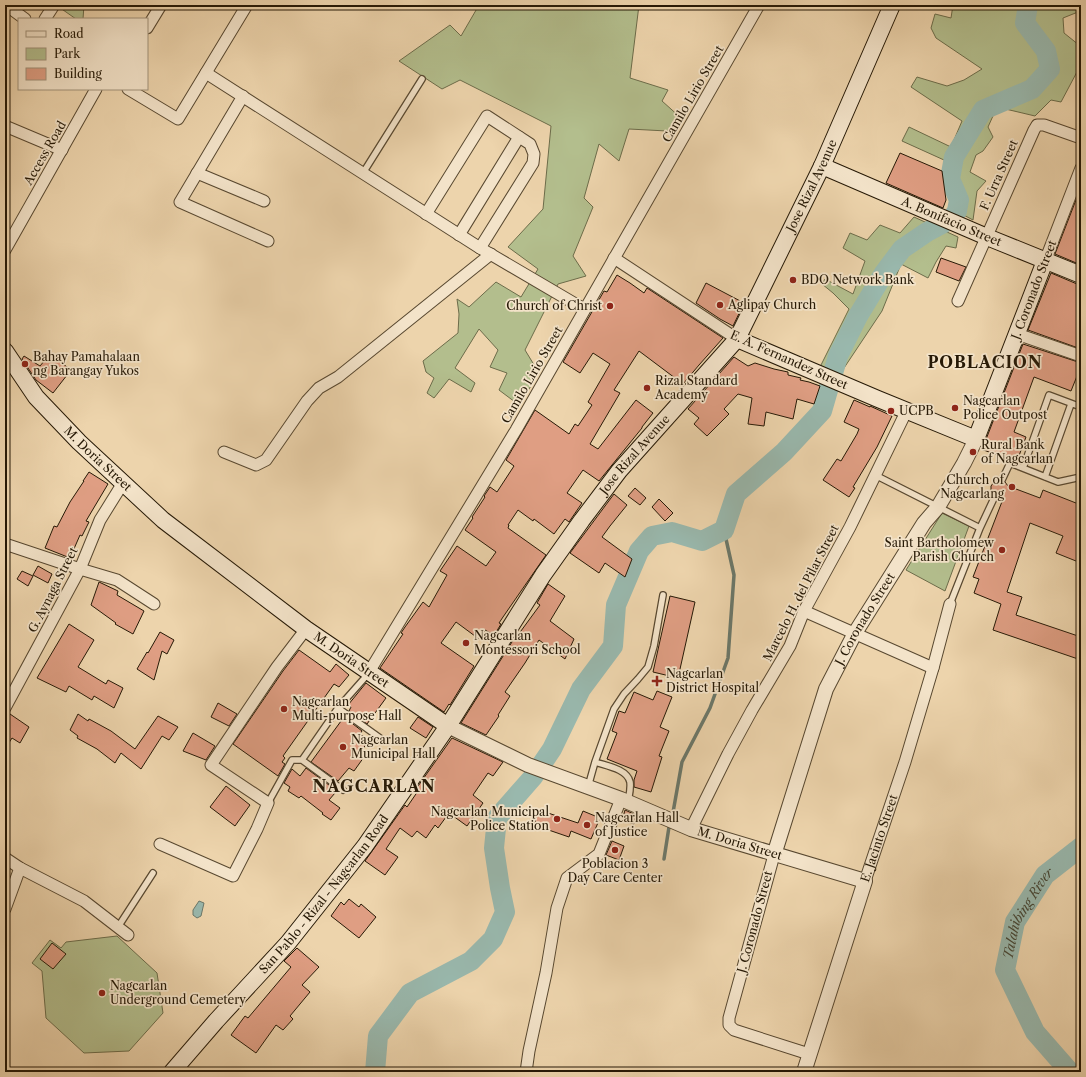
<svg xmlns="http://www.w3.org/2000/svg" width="1086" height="1077" font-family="'Libre Caslon Text',serif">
<rect width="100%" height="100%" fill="#edd4ac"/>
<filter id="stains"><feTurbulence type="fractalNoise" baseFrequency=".005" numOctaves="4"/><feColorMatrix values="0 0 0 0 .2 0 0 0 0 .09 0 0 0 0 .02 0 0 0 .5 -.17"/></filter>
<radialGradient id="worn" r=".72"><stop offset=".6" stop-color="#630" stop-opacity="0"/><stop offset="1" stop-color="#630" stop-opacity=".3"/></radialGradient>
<path fill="#b3be8d" stroke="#6c6c4a" d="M56,5H84L83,19H76Z
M479,5H639L630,78L668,90L662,101L681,118L667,131L629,129L619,161L599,144L584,198L593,207L573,256L586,276L558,284L525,350L539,373L519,405L499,390L507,373L490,367L498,350L479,329L455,368L475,383L471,392L449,379L434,398L427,393L434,378L426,372L423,361L458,333L459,314L457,299L469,307L496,282L521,297L538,269L508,247L543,209L551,126L460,80L442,89L399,61L450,25L461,36Z
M953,5H1081L1078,12L1063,18L1064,33L1079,45L1078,70L1061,102L1051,100L1035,116L997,107L988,127L993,137L983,151L976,155L970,172L986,181L977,191L973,220L954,210L952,178L956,169L944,160L902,141L909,127L951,147L962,121L911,87L917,77L947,86L964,80L982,69L936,38L931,28L935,14L951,18Z
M914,217L958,237L956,248L946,246L936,262L928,278L901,264L882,311L840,374L820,367L849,309L833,293L822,284L825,279L853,294L865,261L843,248L850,233L867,240L880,225L900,233Z
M942,513L969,526L945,591L906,570Z
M117,936L157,973L163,1013L129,1051L84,1053L46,1018L42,971L32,963L50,940L61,948L66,942Z"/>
<path fill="#99b8ad" stroke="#6b786a" d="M199,901L204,903L201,916L197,918L193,915V910Z"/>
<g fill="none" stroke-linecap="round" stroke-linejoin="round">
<path stroke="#6b786a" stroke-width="3.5" d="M672,818L682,762L710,708L728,658L734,575L724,530
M664,859L669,827"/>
<g stroke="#99b8ad" stroke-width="20">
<path d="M375,1072L378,1036L410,993L471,961L493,939L505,912L500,888L494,848L497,818L533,777L552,749L581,689L613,646L616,605L639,551L652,536L672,532L702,541L724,530L736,494L784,452L822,411L838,356L858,316L884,273L902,249L927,232L942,224L953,217L957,211L959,200L950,179L954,157L983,110L1032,89L1050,69L1046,51L1025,23L1028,5"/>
<path id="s1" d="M1070,1072L1035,1032L1005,970L1015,922L1045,875L1081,847"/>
</g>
</g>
<path fill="#df9e83" stroke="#261906" d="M900,153L942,171L946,200L943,208L886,183Z
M1081,187V265L1055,254Z
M941,258L966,267L959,281L936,272Z
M1051,273L1077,284H1081V349L1028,330Z
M617,275L630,283L644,293L647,288L723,338L699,365L683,384L639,351L614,390L620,393L590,444L598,449L636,400L653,413L642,427V428L599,481L583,470L567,493L582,503L569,522L565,519L554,534L534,519L533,521L518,510L508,525H509L508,528L546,555L503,617L499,623L501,624L495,634L493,632L492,634L485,630L479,639L456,622L441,643L474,666L450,705L449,704L444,712L380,668L403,634L401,633L405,627L423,602L429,607L447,575L440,571L457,546L486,566L496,552L465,530L473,518L472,517L485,497L484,496L490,487L497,492L514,466L506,460L535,410L569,434L575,424L578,426L592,405L588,402L610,364L593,353L580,373L563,362L604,291L607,292Z
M706,283L744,303L733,326L720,319L696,303Z
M1023,344L1078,362L1077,365L1081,366L1071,391L1034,377L1014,432L1026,437L1017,461L1002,455V457L981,449L985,442Z
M50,354L71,370L53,393L36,380L22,359L24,356L40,366Z
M734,357L748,366L755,363L774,369L788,372V375L801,378L800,380L809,382L820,386L814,404L797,399L793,419L766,412L764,426L748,424L752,398L738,394L724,409L729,414L707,436L694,424L699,418L688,409Z
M854,400L870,407V406L892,416L877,447L853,487L855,488L849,497L823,480L837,459L841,461L857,434L859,429L844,422Z
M89,472L108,484L86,521L89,522L82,536L80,535L70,558L45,548L54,526L57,527L70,502L84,481H83Z
M998,480L1001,484H1003L1005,482L1008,486L1040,498L1043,490L1081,505V563L1056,553L1063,536L1030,523L1007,592L1022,597L1016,615L1081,637V660L993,630L1001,604L974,593L979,579L973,577L1003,499L999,498V495L997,492H995L992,493L991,490V486L994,482Z
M635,488L646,498L640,505L628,496Z
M614,494L627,505L610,526L602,537L632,559L625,577L605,563L599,573L570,553Z
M659,499L673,513L665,521L652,507Z
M38,566L52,574L48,583L33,575Z
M22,571L33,576L28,586L17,579Z
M99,582L118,591L117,595L144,611L133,634L115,624L116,623L91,605Z
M548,584L565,596L550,621L574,639L565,659L539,640L525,663L505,692L510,696L498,715L499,716L486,735L461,723L517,634L518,635L540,605L537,603Z
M670,596L695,602L678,678L653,672Z
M69,624L94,640L78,667L106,684L108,680L123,688L114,708L94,696L92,700L69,686L66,692L37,678Z
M160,632L174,640L167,654L162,651L154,680L137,669L147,652L148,653Z
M299,650L330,672L336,664L349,675L339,687L334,684L283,756L285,758L282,762L285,764L278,776L233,744L283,671Z
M366,683L386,698L367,724L349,711L351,707L348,705Z
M657,691L672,697L660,727L669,731L659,756L662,757L651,792L634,787V780L637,771L607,759L617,733L612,731L619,711L625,713L634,692L653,700Z
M218,703L237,714L229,726L211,717Z
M10,714L29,727L20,743L12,738L5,749V722Z
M78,714L88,721L89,719L111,731L135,749L158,716L178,727L169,740L162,736L141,769L121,753L115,763L97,749L77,738L78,736L70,730Z
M344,717L362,731L360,734L369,740L360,753L364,757L354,771L349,768L338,781L311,762Z
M418,717L433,727L426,738L410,728Z
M193,733L215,746L206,760L183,751Z
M452,738L503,762L493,776L488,773L473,795L483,803L467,826L449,813L438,828L435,825L426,838L417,831L412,837L400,828L386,849L398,857L385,875L365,861L405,805L407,807L418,791L416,789Z
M306,768L333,788L331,791L335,793L329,800L340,808L331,820L322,814L323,813L301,796L299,798L288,791L290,787L284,783L292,769L300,776Z
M226,786L250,805L235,826L210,807Z
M539,810L578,823L583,811L600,818L591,839L571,831L569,837L534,825Z
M625,810L636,815L634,824L622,821Z
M612,841L624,846L619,860L606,855Z
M349,899L359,907L361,904L376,917L359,938L331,916L341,902L344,905Z
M52,943L66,954L53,969L40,959Z
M297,948L319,967L302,985L310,992L290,1016L293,1019L283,1030L276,1025L256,1053L231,1035L245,1016L248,1018L291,967L284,961Z"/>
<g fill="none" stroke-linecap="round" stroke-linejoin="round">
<defs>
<path id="service" d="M363,173L422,79
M1023,468L1049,395L1081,407
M875,475L980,528
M1045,477L1071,404
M1002,480L1010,463L1058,482L1081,477
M950,604L980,528L995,496
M338,708L380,738
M302,760L343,790
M595,762C607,766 627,769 630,782C631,789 629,796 628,802
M588,787L595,762L614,709L624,694L638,679L648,667L654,646L663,595
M268,803L292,760H302L338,708L369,673
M118,927L153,873"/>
<g id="minor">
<path d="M6,5L25,19"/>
<path d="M45,19L54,5"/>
<path d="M147,28L161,5"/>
<path d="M206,73L480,248L584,309"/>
<path d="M128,89L178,119L247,5"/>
<path d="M243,96L180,202L268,241"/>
<path d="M5,126L62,150"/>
<path d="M197,173L264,201"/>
<path d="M426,214L487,116L530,144L534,154L533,163L480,248"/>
<path d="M459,235L519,137"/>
<path d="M5,250L96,89"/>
<path d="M614,258L737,339"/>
<path d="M1045,261L1081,168"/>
<path d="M958,301L1034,130L1037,125H1044L1081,138"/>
<path d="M1017,334L1081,356"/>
<path d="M224,452L256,465L266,460L307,401L319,388L338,377L491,254"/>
<path d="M5,544L80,569L117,580L154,604"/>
<path d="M804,611L933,668"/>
<path d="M369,672L516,430L759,5"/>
<path d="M5,708L80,569L100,520L123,483"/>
<path d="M691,829L728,754L752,710L790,646L804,611L850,527L907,410"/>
<path d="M160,844L233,876L257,829L268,803L211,765L277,667L306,629"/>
<path d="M774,855L729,1018V1025L734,1030L809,1054"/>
<path d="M5,858L20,868L84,901L128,935"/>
<path id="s2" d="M865,881L905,762L933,668L950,604"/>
<path d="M5,909L20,868"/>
<path d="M526,1072L529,1051L546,973L557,908L567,878L599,854L621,799"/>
</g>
<g id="tertiary">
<path id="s3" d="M448,726L528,765L621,799L691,829L865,881L804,1072"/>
<path id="s4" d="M774,855L826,689L855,633L924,523L938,507L964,463L976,439"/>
</g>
<g id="secondary">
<path id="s5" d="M822,166L987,237L1081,275"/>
<path d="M737,339L878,399L976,439L1045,261"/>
<path id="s6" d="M5,351L36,397L79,442L163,520L306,629L448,726"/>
<path id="s7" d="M172,1072L216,1021L288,943L365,846L448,726L543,575L582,520L619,471L737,339L822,166L892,5"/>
</g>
</defs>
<use href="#service" stroke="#584830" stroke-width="8"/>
<use href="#minor" stroke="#584830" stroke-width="13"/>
<use href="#tertiary" stroke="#584830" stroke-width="16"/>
<use href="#secondary" stroke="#261906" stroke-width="18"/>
<use href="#service" stroke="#f3e3c9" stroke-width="5.5"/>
<use href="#minor" stroke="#f3e3c9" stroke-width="11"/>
<use href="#tertiary" stroke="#f3e3c9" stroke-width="14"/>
<use href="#secondary" stroke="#f3e3c9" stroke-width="16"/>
</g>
<g fill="#8f2418" stroke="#f3e3c9" stroke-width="1.5">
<circle cx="793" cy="280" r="4"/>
<circle cx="720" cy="305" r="4"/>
<circle cx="610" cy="306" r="4"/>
<circle cx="25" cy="364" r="4"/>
<circle cx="647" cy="388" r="4"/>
<circle cx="955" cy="408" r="4"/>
<circle cx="891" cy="411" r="4"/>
<circle cx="973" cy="452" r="4"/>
<circle cx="1012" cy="487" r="4"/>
<circle cx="1002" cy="550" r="4"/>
<circle cx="466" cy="643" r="4"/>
<path d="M655 675h4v4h4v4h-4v4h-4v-4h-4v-4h4z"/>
<circle cx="284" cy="709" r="4"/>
<circle cx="343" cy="747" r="4"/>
<circle cx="557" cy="819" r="4"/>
<circle cx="587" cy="825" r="4"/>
<circle cx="615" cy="850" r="4"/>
<circle cx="102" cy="993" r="4"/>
</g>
<g text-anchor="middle" stroke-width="3.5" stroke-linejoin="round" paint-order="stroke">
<g font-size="12" fill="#261906" stroke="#f3e3c9">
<text transform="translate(693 94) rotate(-60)" y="4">Camilo Lirio Street</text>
<text transform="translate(45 153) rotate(-60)" y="4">Access Road</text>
<text transform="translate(999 175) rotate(-66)" y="4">F. Urra Street</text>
<text dy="4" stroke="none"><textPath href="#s7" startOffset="1098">Jose Rizal Avenue</textPath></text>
<text dy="4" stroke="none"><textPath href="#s5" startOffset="141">A. Bonifacio Street</textPath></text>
<text transform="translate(1034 290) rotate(-69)" y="4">J. Coronado Street</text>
<text transform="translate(789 360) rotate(24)" y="4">E. A. Fernandez Street</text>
<text transform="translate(532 375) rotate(-60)" y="4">Camilo Lirio Street</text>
<text dy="4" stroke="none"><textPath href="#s7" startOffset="773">Jose Rizal Avenue</textPath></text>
<text dy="4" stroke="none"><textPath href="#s6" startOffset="143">M. Doria Street</textPath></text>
<text transform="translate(53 590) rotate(-63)" y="4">G. Aynaga Street</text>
<text transform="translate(801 593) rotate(-63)" y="4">Marcelo H. del Pilar Street</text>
<text dy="4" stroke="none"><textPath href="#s4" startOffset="254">J. Coronado Street</textPath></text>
<text dy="4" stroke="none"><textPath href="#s6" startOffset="467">M. Doria Street</textPath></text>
<text dy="4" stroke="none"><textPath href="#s2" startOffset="45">E. Jacinto Street</textPath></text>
<text dy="4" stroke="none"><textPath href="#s3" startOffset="315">M. Doria Street</textPath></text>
<text dy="4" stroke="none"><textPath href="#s7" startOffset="234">San Pablo - Rizal - Nagcarlan Road</textPath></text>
<text transform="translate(755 922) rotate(-75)" y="4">J. Coronado Street</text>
</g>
<g font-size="12" fill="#261906" stroke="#f3e3c9" text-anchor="start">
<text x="801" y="284">BDO Network Bank</text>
<text x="728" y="309">Aglipay Church</text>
<text x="602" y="310" text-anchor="end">Church of Christ</text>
<text x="33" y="361">Bahay Pamahalaan<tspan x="33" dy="14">ng Barangay Yukos</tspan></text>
<text x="655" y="385">Rizal Standard<tspan x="655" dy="14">Academy</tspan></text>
<text x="963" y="405">Nagcarlan<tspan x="963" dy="14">Police Outpost</tspan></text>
<text x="899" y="415">UCPB</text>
<text x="981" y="449">Rural Bank<tspan x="981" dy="14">of Nagcarlan</tspan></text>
<text x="1004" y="484" text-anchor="end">Church of<tspan x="1004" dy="14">Nagcarlang</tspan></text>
<text x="994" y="547" text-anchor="end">Saint Bartholomew<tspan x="994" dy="14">Parish Church</tspan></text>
<text x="474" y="640">Nagcarlan<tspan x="474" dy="14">Montessori School</tspan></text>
<text x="666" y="678">Nagcarlan<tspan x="666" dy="14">District Hospital</tspan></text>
<text x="292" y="706">Nagcarlan<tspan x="292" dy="14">Multi-purpose Hall</tspan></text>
<text x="351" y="744">Nagcarlan<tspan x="351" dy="14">Municipal Hall</tspan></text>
<text x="549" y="816" text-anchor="end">Nagcarlan Municipal<tspan x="549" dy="14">Police Station</tspan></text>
<text x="595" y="822">Nagcarlan Hall<tspan x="595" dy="14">of Justice</tspan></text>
<text x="615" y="868" text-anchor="middle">Poblacion 3<tspan x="615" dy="14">Day Care Center</tspan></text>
<text x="110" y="990">Nagcarlan<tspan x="110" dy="14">Underground Cemetery</tspan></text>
</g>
<g font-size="13" font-style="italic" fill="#484938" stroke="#f3e3c9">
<text dy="5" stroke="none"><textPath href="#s1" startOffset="184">Talahibing River</textPath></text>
</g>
<g font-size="16" font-weight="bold" letter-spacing="1" fill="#261906" stroke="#f3e3c9">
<text x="985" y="368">POBLACION</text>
<text x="374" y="792">NAGCARLAN</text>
</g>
</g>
<rect width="1086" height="1077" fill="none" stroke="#edd4ac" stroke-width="20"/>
<rect x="6" y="6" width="1074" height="1065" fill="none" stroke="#261906" stroke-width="2"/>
<rect x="10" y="10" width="1066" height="1057" fill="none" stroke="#261906"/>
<rect x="18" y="18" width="130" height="72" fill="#f3e3c9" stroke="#a1927b"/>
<rect x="26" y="31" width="20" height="6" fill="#f3e3c9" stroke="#a1927b"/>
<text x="54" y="38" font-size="12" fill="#261906">Road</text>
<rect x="26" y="48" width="20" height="12" fill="#b3be8d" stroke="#a1927b"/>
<text x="54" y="58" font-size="12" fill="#261906">Park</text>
<rect x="26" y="68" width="20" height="12" fill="#df9e83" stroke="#a1927b"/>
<text x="54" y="78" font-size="12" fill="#261906">Building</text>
<rect width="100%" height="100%" filter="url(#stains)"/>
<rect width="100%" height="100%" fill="url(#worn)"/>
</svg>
